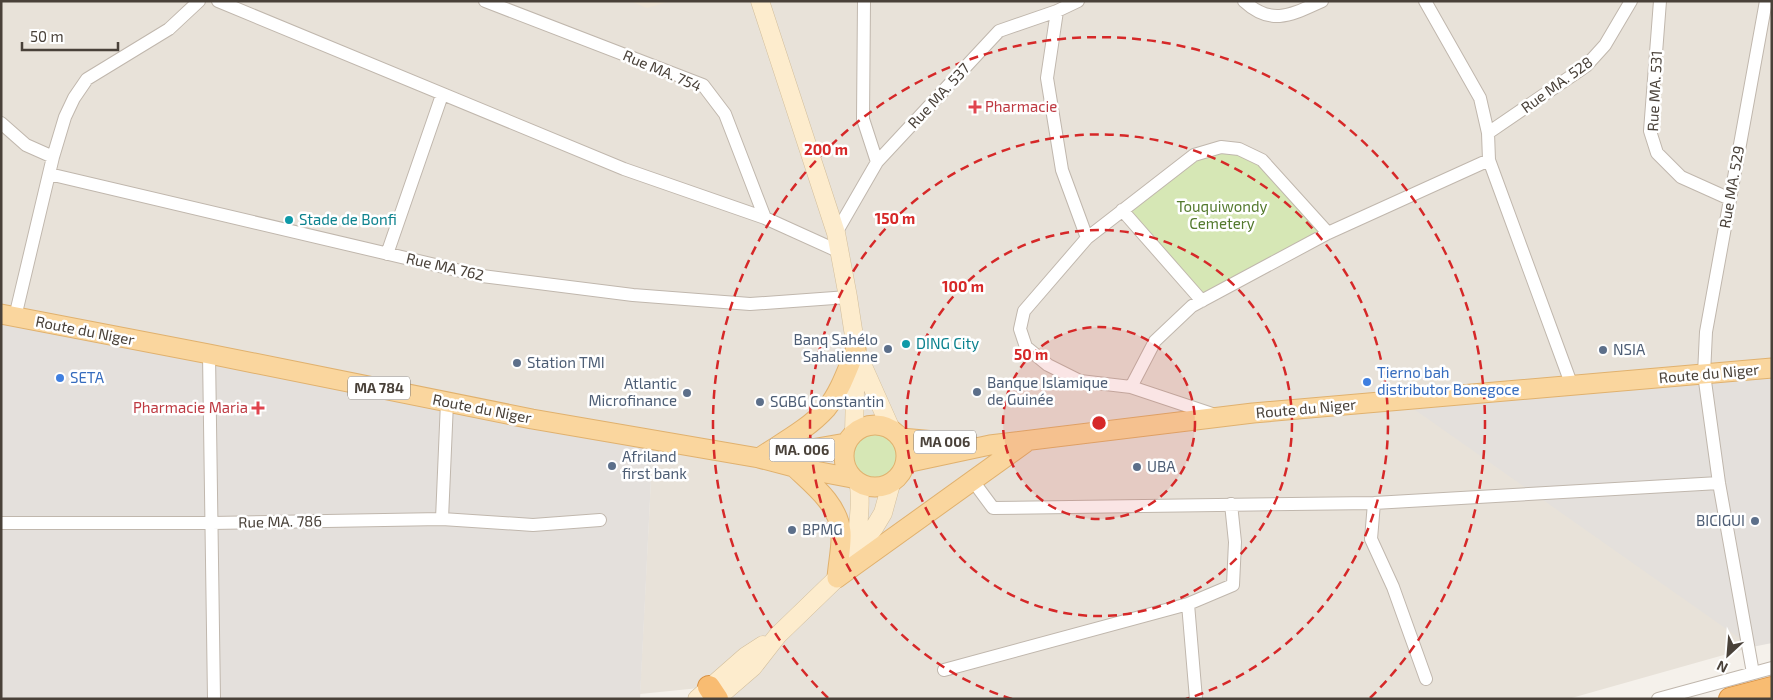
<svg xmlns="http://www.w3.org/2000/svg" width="1773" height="700" font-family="'Exo 2',sans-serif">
<rect width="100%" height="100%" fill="#f5f1eb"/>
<path fill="#e8e2d9" d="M1,1H1772V369L1752,647L1568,699H718L709,687L640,694L653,440L1,315Z"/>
<path fill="#e4e0dc" d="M1,314L653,440L640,699H1Z
M1772,371V643L1752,647L1408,405Z"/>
<path fill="#ede4d5" d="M630,1H671L647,8Z"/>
<path fill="#d6e7b5" d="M1221,147L1261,164L1322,232L1202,296L1130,213L1198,157Z
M846 456a28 28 0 1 1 56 0a28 28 0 1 1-56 0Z"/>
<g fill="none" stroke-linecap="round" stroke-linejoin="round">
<defs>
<path id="street" d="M218,1L624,169L765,218L840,252
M485,1L703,85L725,114L765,218
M864,1L863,119L877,162
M1244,1C1272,27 1293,14 1322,1
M1425,1L1480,98L1488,133L1489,160L1572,386
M1660,1L1650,131L1657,153L1681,177L1730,199
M1057,11L1047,78L1062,170L1087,238
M1,123L26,145L53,157
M1488,133L1586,66L1605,45L1631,1
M49,174L482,276L633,295L750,304L848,297
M1122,210L1202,301
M836,233L877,162L999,31L1057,11L1078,1
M387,254L442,95
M15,317L53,157L65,117L74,98L87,79L169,29L199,1
M209,354L214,699
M1131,387L1080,381L1048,365L1026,347L1020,329L1024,311L1087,238L1194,155L1221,147L1239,149L1262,160L1328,233
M1215,415L1131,387L1155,341L1192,306L1328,233L1489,160
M973,481L993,508L1374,503L1719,483
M1374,503L1371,539L1393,587L1426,679
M442,519L533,525L600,520
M1,523H212L442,519L447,402
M1188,604L1196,699
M944,670L1188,604L1233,585L1235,542L1231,504
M1753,673L1719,483L1704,374L1706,332L1766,1
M1658,699L1772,668"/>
<path id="secondary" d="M760,1L836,233L848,297L856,349L854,433
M858,355L891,429
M853,552C859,529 861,508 859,484
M697,699L746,656L763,645
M716,699L753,667L778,635L837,578L874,528L883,513L891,484"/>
<path id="primary" d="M1,314L209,354L532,419L759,458L794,467L852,478
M844 456a31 31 0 1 1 62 0a31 31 0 1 1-62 0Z
M901,438L969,444
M765,457L846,443
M759,458C781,443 808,429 826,409C840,392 847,370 856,349
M906,463L990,445L1253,413L1772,368
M794,467C813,485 838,504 841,532C842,546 838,563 837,578
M837,578L1025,443"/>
<path id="highway" d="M709,687L717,699
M1730,699L1772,688"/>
</defs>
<use href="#street" stroke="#c0b7ad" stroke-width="14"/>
<use href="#secondary" stroke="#d2be9c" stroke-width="19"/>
<use href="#primary" stroke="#e0b16e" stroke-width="21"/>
<use href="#highway" stroke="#d89041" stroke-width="24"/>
<use href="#street" stroke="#fff" stroke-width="12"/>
<use href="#secondary" stroke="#fdeccd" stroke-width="18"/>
<use href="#primary" stroke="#fad69e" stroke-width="19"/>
<use href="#highway" stroke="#f8bc72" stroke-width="22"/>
</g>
<circle cx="1099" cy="423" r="96" fill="#d62828" fill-opacity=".12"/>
<g fill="none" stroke="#d62828" stroke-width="2.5" stroke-dasharray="9 6">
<circle cx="1099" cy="423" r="96"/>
<circle cx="1099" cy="423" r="193"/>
<path d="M1012 699A289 289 0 1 1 1186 699"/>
<path d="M828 698A386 386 0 1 1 1370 698"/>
</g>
<g fill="#e0444e" stroke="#fff" stroke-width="2">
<path d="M972.5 99.5h5v5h5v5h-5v5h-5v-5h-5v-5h5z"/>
<path d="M255.5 400.5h5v5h5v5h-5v5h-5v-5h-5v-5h5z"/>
</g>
<g fill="#0f9aa8" stroke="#fff" stroke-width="2">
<circle cx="289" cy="220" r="5"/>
<circle cx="906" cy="344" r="5"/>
</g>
<g fill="#5c6f8a" stroke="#fff" stroke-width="2">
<circle cx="888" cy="349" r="5"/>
<circle cx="1603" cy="350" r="5"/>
<circle cx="517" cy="363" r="5"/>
<circle cx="977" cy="392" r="5"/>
<circle cx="687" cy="393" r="5"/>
<circle cx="760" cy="402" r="5"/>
<circle cx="612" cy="466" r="5"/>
<circle cx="1137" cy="467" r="5"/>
<circle cx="1755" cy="521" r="5"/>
<circle cx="792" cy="530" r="5"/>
</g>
<g fill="#3f7fe0" stroke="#fff" stroke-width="2">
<circle cx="60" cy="378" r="5"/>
<circle cx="1367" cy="382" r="5"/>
</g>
<g text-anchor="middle" stroke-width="5" stroke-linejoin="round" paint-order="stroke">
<g fill="#fff" stroke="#807a74" stroke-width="1">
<rect x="348" y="376.5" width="62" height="23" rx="4"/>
<rect x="914" y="430.5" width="62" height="23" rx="4"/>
<rect x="769.5" y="438.5" width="65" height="23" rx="4"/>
</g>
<g font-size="14" font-weight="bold" fill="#494139">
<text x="379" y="393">MA 784</text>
<text x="945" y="447">MA 006</text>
<text x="802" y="455">MA. 006</text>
</g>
<g font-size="15" fill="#494139" stroke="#fff">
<text transform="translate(662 71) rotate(23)" y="5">Rue MA. 754</text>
<text transform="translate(1557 85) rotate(-36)" y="5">Rue MA. 528</text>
<text transform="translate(1655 91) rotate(-87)" y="5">Rue MA. 531</text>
<text transform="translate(939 96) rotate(-47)" y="5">Rue MA. 537</text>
<text transform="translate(1732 187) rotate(-80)" y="5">Rue MA. 529</text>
<text transform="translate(445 267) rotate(13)" y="5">Rue MA 762</text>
<text transform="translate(85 331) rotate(11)" y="5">Route du Niger</text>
<text transform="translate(1709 374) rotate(-5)" y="5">Route du Niger</text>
<text transform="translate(482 409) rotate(11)" y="5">Route du Niger</text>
<text transform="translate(1306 409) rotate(-5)" y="5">Route du Niger</text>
<text transform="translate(280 522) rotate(-1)" y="5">Rue MA. 786</text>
</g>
<g font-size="15" fill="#be3a42" stroke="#fff" text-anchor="start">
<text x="985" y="112">Pharmacie</text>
<text x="248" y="413" text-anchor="end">Pharmacie Maria</text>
</g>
<g font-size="15" fill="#53792d" stroke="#fff">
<text x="1222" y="212">Touquiwondy<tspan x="1222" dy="17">Cemetery</tspan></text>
</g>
<g font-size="15" fill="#0d838f" stroke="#fff" text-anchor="start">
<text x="299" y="225">Stade de Bonfi</text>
<text x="916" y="349">DING City</text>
</g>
<g font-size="15" fill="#4e5e75" stroke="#fff" text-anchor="start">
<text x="878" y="345" text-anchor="end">Banq Sahélo<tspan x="878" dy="17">Sahalienne</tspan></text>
<text x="1613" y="355">NSIA</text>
<text x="527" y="368">Station TMI</text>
<text x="987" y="388">Banque Islamique<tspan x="987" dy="17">de Guinée</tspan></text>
<text x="677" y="389" text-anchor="end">Atlantic<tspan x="677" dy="17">Microfinance</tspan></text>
<text x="770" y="407">SGBG Constantin</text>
<text x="622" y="462">Afriland<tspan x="622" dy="17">first bank</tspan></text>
<text x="1147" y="472">UBA</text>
<text x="1745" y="526" text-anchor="end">BICIGUI</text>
<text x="802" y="535">BPMG</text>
</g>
<g font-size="15" fill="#366cbe" stroke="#fff" text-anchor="start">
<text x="1377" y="378">Tierno bah<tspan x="1377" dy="17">distributor Bonegoce</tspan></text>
<text x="70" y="383">SETA</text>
</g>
</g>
<circle cx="1099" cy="423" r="8" fill="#d62828" stroke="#fff" stroke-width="2.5"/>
<g font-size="15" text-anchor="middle" font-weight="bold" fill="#d62828" stroke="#fff" stroke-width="5" stroke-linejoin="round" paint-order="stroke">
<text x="826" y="155">200 m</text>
<text x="895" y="224">150 m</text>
<text x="963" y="292">100 m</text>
<text x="1031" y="360">50 m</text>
</g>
<rect width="1773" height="700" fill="none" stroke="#494139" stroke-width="5"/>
<g transform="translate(1728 655) rotate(206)" stroke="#ffffff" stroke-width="4" paint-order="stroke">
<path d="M0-4L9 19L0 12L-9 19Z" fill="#494139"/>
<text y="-8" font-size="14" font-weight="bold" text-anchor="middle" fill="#494139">N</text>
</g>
<path d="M22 42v8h96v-8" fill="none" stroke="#494139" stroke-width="2.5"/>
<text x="30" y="42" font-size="15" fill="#494139" stroke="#ffffff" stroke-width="4" paint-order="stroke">50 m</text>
</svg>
